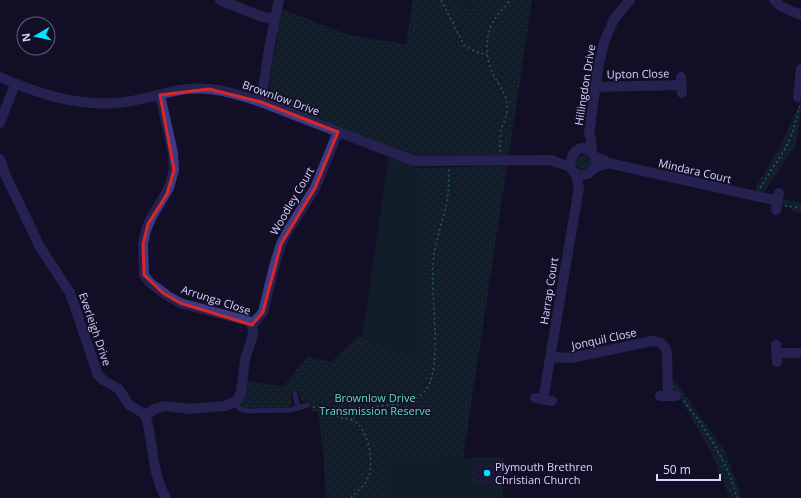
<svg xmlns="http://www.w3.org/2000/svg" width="801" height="498" font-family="'Open Sans',sans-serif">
<defs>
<pattern id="park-dots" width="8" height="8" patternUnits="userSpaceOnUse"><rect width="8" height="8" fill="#12302f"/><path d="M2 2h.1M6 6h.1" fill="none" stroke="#344d4e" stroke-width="1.8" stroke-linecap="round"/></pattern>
<pattern id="garden-furrows" width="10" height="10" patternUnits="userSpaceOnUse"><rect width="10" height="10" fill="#12302f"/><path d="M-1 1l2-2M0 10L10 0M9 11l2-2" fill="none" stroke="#344d4e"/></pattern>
<pattern id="building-hatch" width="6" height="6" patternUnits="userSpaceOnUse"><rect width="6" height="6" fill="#241b47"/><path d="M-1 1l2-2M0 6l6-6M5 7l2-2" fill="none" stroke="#433b63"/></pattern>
</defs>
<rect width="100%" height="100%" fill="#130f26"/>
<path fill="#12302f" d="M447,0H473V9Z
M389,156L418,168L421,329L420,360L362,337Z
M503,457V498H388L387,460Z"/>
<path fill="url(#park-dots)" d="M413,0H447L473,9V0H532L509,155L415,156L276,103L271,99L269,93L272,66L282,9L346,34L406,44Z
M801,101V111L796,144L762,195L756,194V187L781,145Z
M507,166L463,458L387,460L388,498H326L324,461L318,412H313L309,401L302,402L298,391L290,393L292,404L290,407L248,408L241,406L239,402L245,380L283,387L307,357L331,362L358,336L420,359L421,329L418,168Z
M781,199L801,202V214L780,204Z
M671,381L676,382L725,451L742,498H730L710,451L678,394L672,389Z"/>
<path fill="url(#garden-furrows)" d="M576 162a7 7 0 1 1 14 0a7 7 0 1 1-14 0Z"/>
<path fill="url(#building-hatch)" stroke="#3b2d73" d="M473,466H500V482L473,481Z"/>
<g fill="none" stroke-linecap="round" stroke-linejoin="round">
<path stroke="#2fb8b0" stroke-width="1.5" stroke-dasharray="2 3" stroke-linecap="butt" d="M441,0L464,45L474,51L487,55
M500,152C500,145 500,138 501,131C503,122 509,114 507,104C506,93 498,84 493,74C485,57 484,36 495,19C499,12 506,7 510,0
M760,188L785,149L792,134L800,106
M785,206L801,208
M684,401C705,427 729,465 737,498
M313,407C322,409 328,414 336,416C344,419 352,418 359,425C369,436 375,466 367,480C363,487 356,492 351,498
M351,420C368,396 405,414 425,391C444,368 430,295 433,265C434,244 442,225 446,205C449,193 449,181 449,169"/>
<path stroke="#3d3a85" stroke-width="5" d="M295,394L298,408
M233,403L241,409L248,411L290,410L308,405"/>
<path stroke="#3d3a85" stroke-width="10" d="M220,0L260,16L274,19
M774,0L782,7L801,15
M0,77C37,93 74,106 115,103C137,102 158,94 180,90C209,85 234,93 261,102L414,161L552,160C557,164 565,163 571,168
M681,77L682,93
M596,87L682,85
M798,97L801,69
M261,102L270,43L279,0
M0,123L15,84
M592,153L591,139L589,134L598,69L604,42L614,19L630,0
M595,157L604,160L608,163L778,201
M0,159L5,174L40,247L70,293L98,375L103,380L119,389L129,405L143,413L146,417C154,445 151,472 166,498
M594,168C596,163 596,157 592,153C573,133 557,182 588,174L594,168L608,163
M776,210L779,193
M252,325L263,312L275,263L281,244L289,229L315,188L338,132
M776,345L777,362
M776,353H801
M551,357L571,358L652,341C661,341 665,345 667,353L668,396
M660,396H676
M535,398L552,401
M543,400L579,187L575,173
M145,415L155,409L164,406L190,409L225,406L235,402L241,393L245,359L253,335L252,325L248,321L180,303L168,296L149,282L144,275L143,244L146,230L151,218L169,188L174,170L173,153L160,95"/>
</g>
<path d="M0 0H801V498H0ZM209,89L261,102L338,132L315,188L281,244L263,312L252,325L180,303L163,293L144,275L143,244L148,224L167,194L174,170L160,95Z" fill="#130f26" fill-opacity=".55" fill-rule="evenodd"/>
<path fill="none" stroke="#d62828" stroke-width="3" stroke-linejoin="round" d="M209,89L261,102L338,132L315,188L281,244L263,312L252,325L180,303L163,293L144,275L143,244L148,224L167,194L174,170L160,95Z"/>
<circle fill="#00e5ff" stroke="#130f26" stroke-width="1.5" cx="487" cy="473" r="4"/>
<g text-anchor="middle" stroke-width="3" stroke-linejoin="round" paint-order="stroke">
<g font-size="11" fill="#d9d4ff" stroke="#130f26">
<text transform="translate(638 74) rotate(-1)" y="4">Upton Close</text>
<text transform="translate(585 85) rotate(-81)" y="4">Hillingdon Drive</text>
<text transform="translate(281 98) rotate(20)" y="4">Brownlow Drive</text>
<text transform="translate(695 171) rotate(13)" y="4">Mindara Court</text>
<text transform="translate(292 201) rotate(-60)" y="4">Woodley Court</text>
<text transform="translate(549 291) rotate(-81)" y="4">Harrap Court</text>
<text transform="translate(216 300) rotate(18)" y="4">Arrunga Close</text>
<text transform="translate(95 329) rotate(71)" y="4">Everleigh Drive</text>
<text transform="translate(604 339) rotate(-12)" y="4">Jonquil Close</text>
</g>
<g font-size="11" fill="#5fe0c0" stroke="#130f26">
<text x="375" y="402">Brownlow Drive<tspan x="375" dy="13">Transmission Reserve</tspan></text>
</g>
<g font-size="11" fill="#d9d4ff" stroke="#130f26" text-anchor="start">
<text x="495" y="471">Plymouth Brethren<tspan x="495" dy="13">Christian Church</tspan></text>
</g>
</g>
<g transform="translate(36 36) rotate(261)"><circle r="19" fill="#130f26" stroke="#625e7d"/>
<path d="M0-3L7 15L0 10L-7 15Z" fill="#00e5ff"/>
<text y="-6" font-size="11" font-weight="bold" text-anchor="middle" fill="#d9d4ff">N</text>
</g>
<path d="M657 474v6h63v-6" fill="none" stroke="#d9d4ff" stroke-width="2"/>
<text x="663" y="474" font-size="12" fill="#d9d4ff" stroke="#130f26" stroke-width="3" paint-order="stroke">50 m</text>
</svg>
